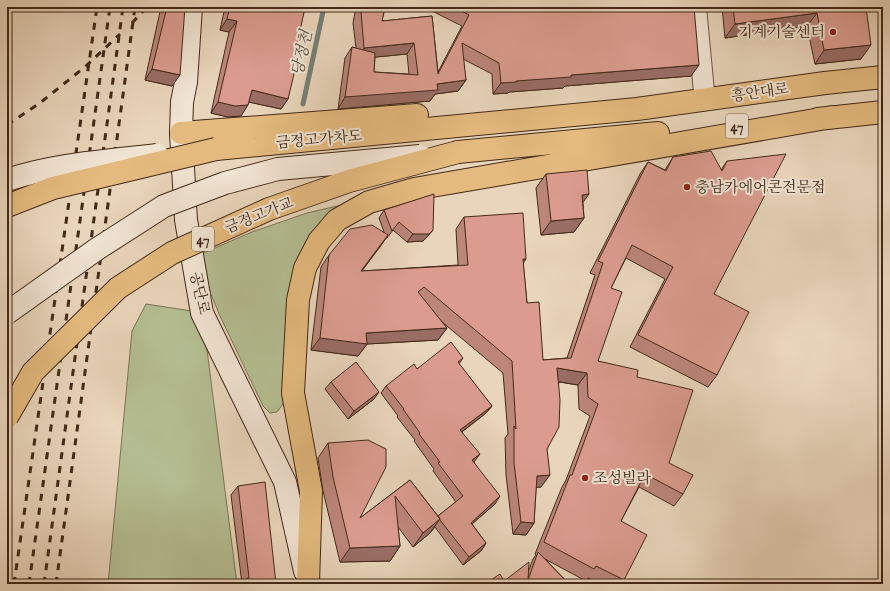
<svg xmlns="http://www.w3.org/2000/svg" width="890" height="591" font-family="'IM FELL English','Noto Serif KR',serif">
<rect width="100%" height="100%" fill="#e9d5bb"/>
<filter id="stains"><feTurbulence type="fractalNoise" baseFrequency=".005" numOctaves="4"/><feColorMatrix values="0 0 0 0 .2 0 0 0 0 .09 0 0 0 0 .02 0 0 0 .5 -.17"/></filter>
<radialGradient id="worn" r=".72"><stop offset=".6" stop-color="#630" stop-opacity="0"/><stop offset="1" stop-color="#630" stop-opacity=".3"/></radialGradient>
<path fill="#b4be92" stroke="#7c7454" d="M359,201L289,296L283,404L277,412L270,413L263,406L220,316L206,282L201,254L252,232L307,213Z
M146,304L192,311L207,350L237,584H108L132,331Z"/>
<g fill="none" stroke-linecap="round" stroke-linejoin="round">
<path stroke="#767f75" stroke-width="5" d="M303,104L324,7"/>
<defs>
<path id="street" d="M696,7L704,92"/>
<path id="secondary" d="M191,7L186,82L182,102L181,133L186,220L202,313L285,482L305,571"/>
<path id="primary" d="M818,119L883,112
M181,133L417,115
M216,149L637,109L825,83L883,77
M458,152L658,133
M308,583L311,491L293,393L298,300L305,268L319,241L337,220L369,202L414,189L832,117"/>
</defs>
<use href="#street" stroke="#6c5440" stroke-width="22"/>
<use href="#secondary" stroke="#432917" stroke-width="24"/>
<use href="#primary" stroke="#432917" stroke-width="24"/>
<use href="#street" stroke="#f1e4d3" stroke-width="20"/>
<use href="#secondary" stroke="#f1e4d3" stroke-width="22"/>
<use href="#primary" stroke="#e4ba7e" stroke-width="22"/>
<path stroke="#432917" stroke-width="3" stroke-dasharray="7 7" stroke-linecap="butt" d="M132,23L147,7
M7,125L40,103L86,66L120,34
M14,584L97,7
M29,584L110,7
M44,584L123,7
M56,584L135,7"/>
<defs>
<path id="secondary-bridge" d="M7,180C55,164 107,161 157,155
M7,313L97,249L164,206L225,183L278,169L420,156"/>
<path id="primary-bridge" d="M7,206L53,188L216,149
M7,417L33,372L118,288L172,253L269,209L349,181L458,152"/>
</defs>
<use href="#secondary-bridge" stroke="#432917" stroke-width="24" stroke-linecap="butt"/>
<use href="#primary-bridge" stroke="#432917" stroke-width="24" stroke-linecap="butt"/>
<use href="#secondary-bridge" stroke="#f1e4d3" stroke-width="22"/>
<use href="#primary-bridge" stroke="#e4ba7e" stroke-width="22"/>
</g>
<path fill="#bc867b" stroke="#432917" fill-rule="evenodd" d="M161,7H185L172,86L145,80Z
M225,7H303L296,48L288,99L281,109L249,102L241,116L228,117L211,113L229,32L220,30Z
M356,7H385L382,21L432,16L438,72L462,26L428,9L429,7H694L691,76L565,86L563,88L509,92L508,93L493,94L492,74L463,59L466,80L458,91L435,94L430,101L338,109L345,58L352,47L356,48L353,23ZM407,54L409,74L374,72L375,57Z
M722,7H866L861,59L815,64L807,26L725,38Z
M673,157L721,170L727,161L714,294L717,375L708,387L630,347L665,279L626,258L611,288L598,361L637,377L669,463L683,494L674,506L639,487L621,521L624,580L621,584H600L588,578L586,581L545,559L569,584H486L488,582L504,581L528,572L533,559L536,555L535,554L562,487L566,480L590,416L579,409L578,385L559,382L547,449L541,487H536L534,523L526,535L513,534L506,475L505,438L508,434L503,373L441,321L447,328L438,340L367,344L358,356L311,350L321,267L329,255L384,232L379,218L384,210L433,230L427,237L423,241L407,242L393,230L387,238H386L362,271L458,265L456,229L464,217L523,263L527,303L543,360L567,358L595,275L590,273L640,174L648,162L665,170Z
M546,174L583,203L584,218L574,232L541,235L536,188Z
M463,358L459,364L492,406L486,413L462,432L474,462L495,504L472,524L486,543L481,551L463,565L435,527L430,533L413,547L398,527L400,546L390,561L340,562L323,491L318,458L328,443L360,518L410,480L438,516L456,502L433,471L434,469L414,441L415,440L397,417L398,416L381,393L386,386L417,369Z
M331,382L374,399L348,419L325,389Z
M238,486L276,584H242L231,495Z"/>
<path fill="#996d64" stroke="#432917" d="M817,13L807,26L725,38L735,24Z
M227,19L237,21L229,32L220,30Z
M414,43L407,54L357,59L364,48Z
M871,45L861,59L815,64L824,50Z
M699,65L691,76L565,86L563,88L509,92L508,93L493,94L501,83L516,81L571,75Z
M152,69L180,75L172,86L145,80Z
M466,80L458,91L435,94L430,101L338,109L345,97Z
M252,90L288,99L281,109L244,101Z
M218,102L248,105L241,116L228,117L211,113Z
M589,194L579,208L582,195Z
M584,218L574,232L541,235L551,221Z
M433,230L427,237L423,241L407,242L413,234Z
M388,235L380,247L352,283Z
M523,259H526L518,271Z
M447,328L438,340L367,344L358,356L311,350L320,338L366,333Z
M557,368L587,373L578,385L549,380Z
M379,392L374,399L348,419L354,411Z
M492,406L486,413L455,437L460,430Z
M480,454L474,462L467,468L472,460Z
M550,475L541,487L528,488L537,476Z
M500,496L495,504L465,530L471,523Z
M440,519L430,533L413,547L423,533Z
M521,522L534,523L526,535L513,534Z
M486,543L481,551L463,565L469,557Z
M400,546L390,561L340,562L350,548Z"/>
<path fill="#db9c8f" stroke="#432917" d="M167,7H185L180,75L152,69Z
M230,7H303V8H305L296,48L300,49L288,99L252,90L248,105L235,106L218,102L237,21L227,19Z
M362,7H385L382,21L432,16L438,74L469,15L454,7H694L699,65L571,75V77L516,81V82L501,83L499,63L462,43L466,80L437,84L438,90L345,97L352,47L375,53L374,72L418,75L414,43L364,48L361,12Z
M733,7H866L871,45L824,50L817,13L735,24Z
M711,151L722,171L727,161L786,154L714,294L749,312L717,375L638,335L673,267L632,245L611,288L622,292L598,361L638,370L637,377L693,390L669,463L693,475L683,494L645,474L621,521L647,535L624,580L596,566L594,569L544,542L570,475H572L598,404L588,397L587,373L557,368L560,400L559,427L547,449L550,475L537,476L534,523L521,522L514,463V426L516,429L512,361L424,287L418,292L447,328L366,333L367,344L320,338L329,255L350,229L372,225L388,235L361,271L468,265L464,217L523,213L526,259H523L527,303L539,302L543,360L571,358L603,263L598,261L648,162L666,171L673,157Z
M587,170L589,194L582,195L584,218L551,221L546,174Z
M434,194L433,230L429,234H413L399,222L392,231L384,210Z
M451,342L463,358L458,362L492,406L460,430L480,454L472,460L500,496L471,523L486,543L469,557L440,520V519L438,516L463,496L438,463L440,462L419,434L420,433L403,409H404L386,386L414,364L417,369Z
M356,362L379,392L354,411L331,382Z
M368,440L386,449V467L360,518L410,480L440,519L423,533L395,496L400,546L350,548L333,477L328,443Z
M265,482L276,584H249L247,578H249L238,486Z
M538,552L569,584H485L489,583L488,582L500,574L504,581L529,562L528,580Z"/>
<g fill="#8f2418" stroke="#f1e4d3" stroke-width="1.5">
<circle cx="833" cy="32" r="4"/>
<circle cx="687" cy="187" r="4"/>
<circle cx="585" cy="478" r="4"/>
</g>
<g text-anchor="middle" stroke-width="4" stroke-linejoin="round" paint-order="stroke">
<g fill="#f1e4d3" stroke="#77614f" stroke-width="1">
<rect x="726" y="114" width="22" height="24" rx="3"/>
<rect x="192" y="227" width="22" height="24" rx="3"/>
</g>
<g font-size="14" font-weight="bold" fill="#432917">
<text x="737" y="131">47</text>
<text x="203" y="244">47</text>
</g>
<g font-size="15" fill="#432917" stroke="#f1e4d3" text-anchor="start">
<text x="825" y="37" text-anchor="end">기계기술센터</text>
<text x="695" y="192">충남카에어콘전문점</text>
<text x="593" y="483">조성빌라</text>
</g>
<g font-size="15" fill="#432917" stroke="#f1e4d3">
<text transform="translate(760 92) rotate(-8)" y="5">흥안대로</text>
<text transform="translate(319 139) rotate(-5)" y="5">금정고가차도</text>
<text transform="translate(259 215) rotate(-22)" y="5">금정고가교</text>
<text transform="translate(200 293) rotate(77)" y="5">공단로</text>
</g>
<g font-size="16" font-style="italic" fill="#584d3e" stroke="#f1e4d3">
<text transform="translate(301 53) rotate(-78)" y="6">당정천</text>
</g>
</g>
<rect width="890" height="591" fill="none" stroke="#e9d5bb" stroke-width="24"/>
<rect x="8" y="8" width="874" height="575" fill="none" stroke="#432917" stroke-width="2"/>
<rect x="12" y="12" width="866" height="567" fill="none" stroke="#432917"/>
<rect width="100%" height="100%" filter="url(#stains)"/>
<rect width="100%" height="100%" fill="url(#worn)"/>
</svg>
